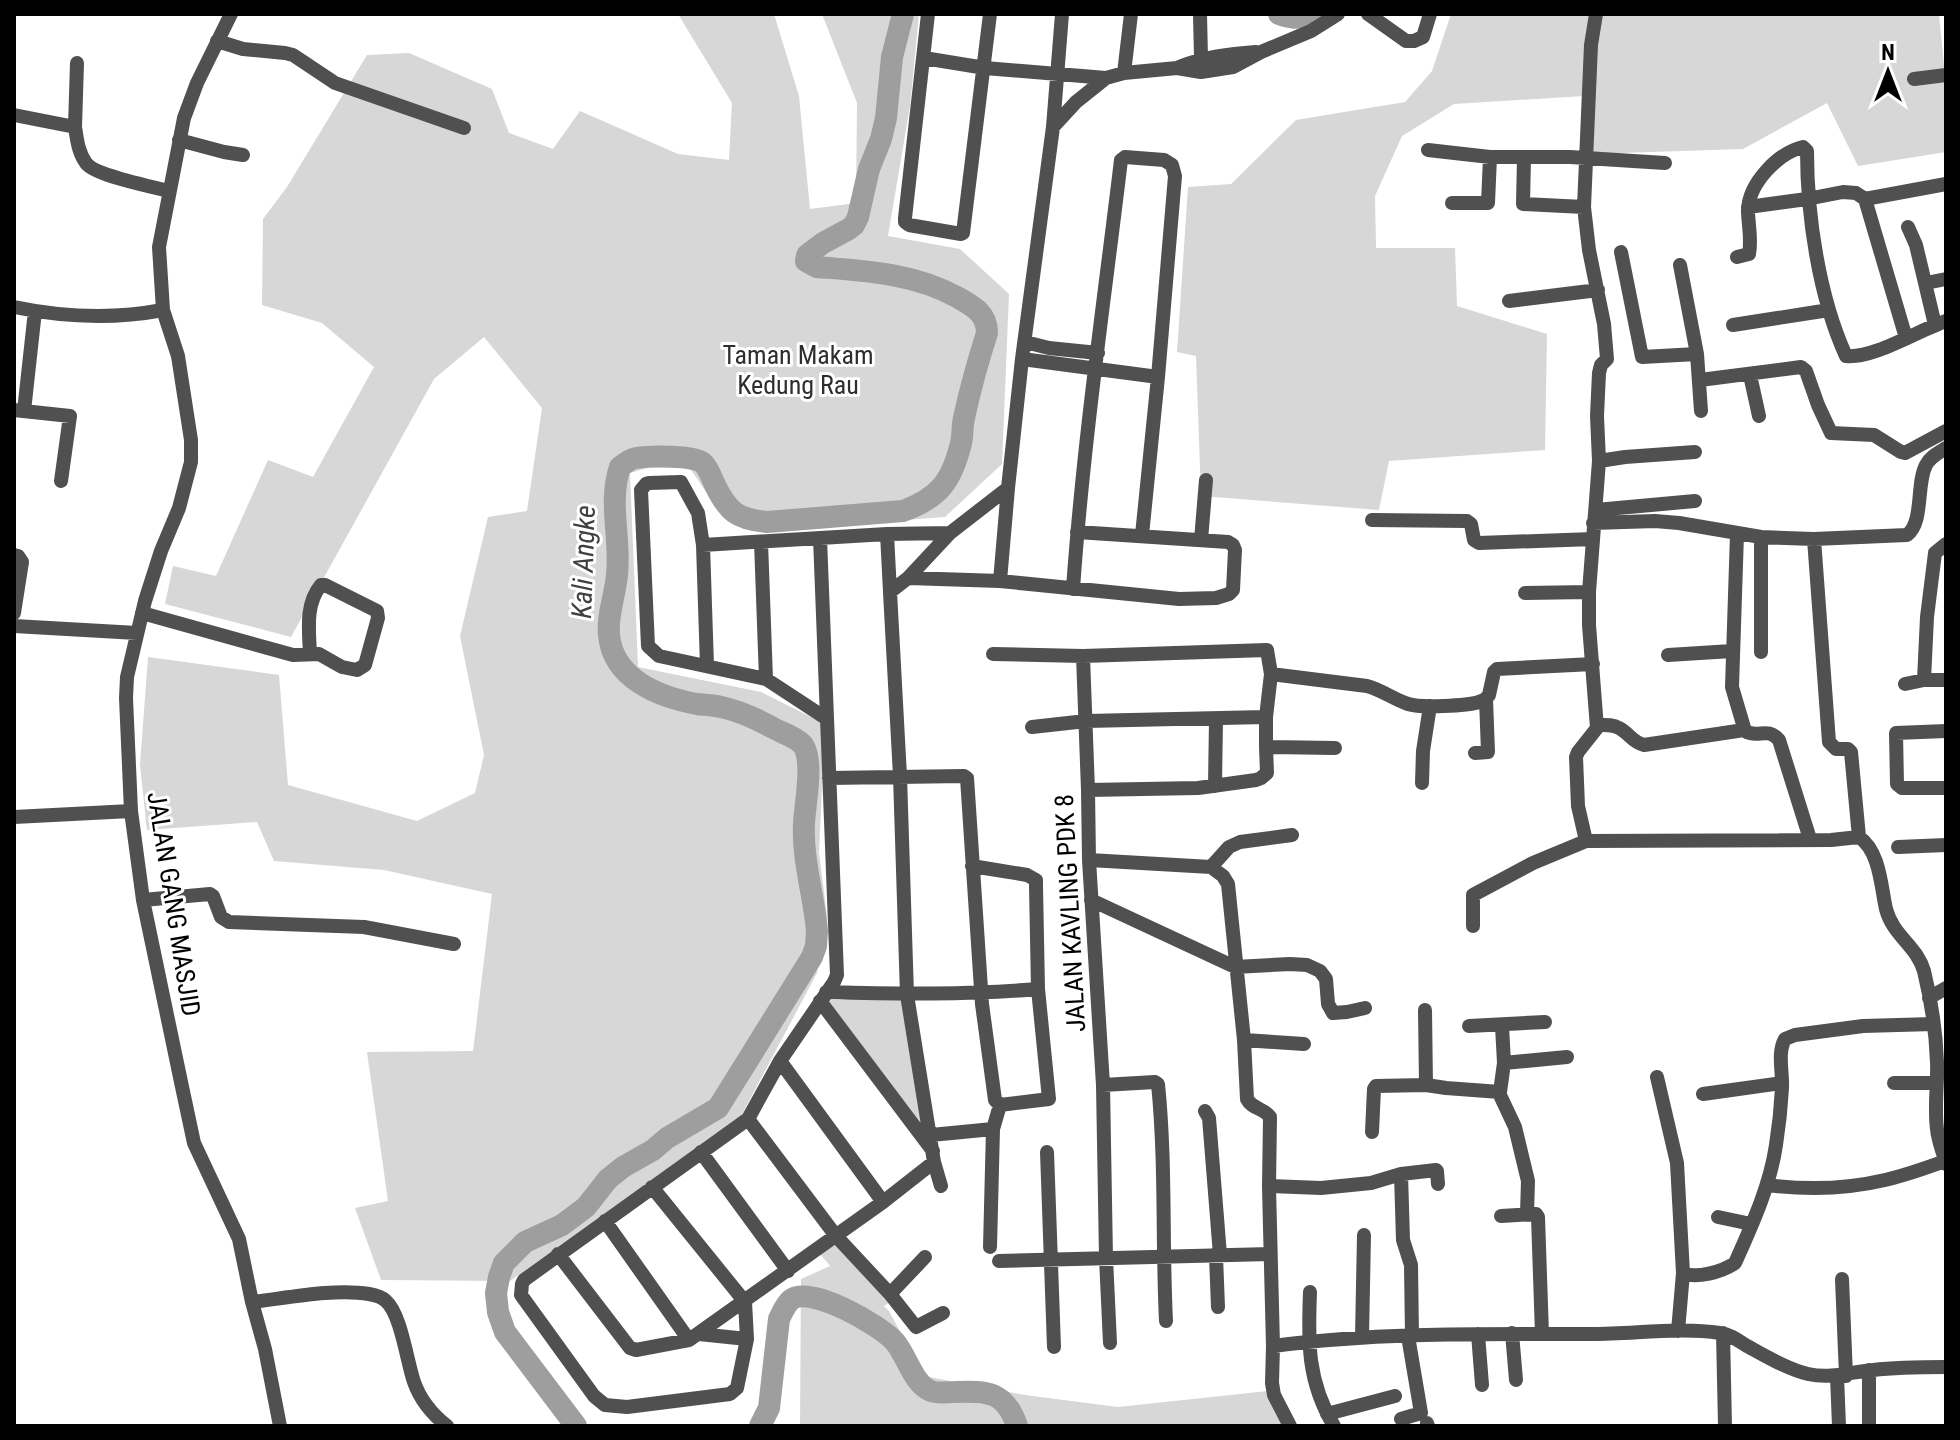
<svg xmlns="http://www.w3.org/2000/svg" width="1960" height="1440" font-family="'Roboto Condensed',sans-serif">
<rect width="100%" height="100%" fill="#fff"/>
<path fill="#d7d7d7" d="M678,14H774L799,96L810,209L856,203L857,103L822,14H919L910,106L888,236L960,249L1009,294L1002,464L945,517L769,530L723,517L683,458L630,473L638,667L761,692L825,724L819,852L827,916L817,973L741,1116L510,1281L381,1280L355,1208L388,1201L367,1052L473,1051L492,894L384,870L274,861L257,822L147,830L140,765L148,657L279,675L288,785L417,821L475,793L484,755L460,636L488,517L527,511L542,408L484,337L434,379L291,637L165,604L173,566L216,576L268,460L313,477L374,367L322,323L262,305L263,219L287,187L367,55L409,53L492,89L509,133L553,149L580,111L678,154L729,160L732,103Z
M1451,14H1939L1946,86V152L1858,166L1827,103L1743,149L1590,154L1584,96L1454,104L1402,136L1375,196L1376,248H1455L1457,306L1547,334L1545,450L1389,461L1379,510L1201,496L1196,356L1177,352L1188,187L1231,184L1296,120L1405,102L1432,71Z
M907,995L926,1142L820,1001Z
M839,1239L890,1302L884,1306L889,1311L924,1376L1025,1395L1118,1407L1268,1391L1286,1426H800L801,1279L830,1266L817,1250Z"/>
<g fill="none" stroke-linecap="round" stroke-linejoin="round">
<path stroke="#9e9e9e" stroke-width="22" d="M1279,14C1292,19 1301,19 1313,14
M576,1426L505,1332L498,1312L496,1293L499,1277L504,1263L525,1242L562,1225L586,1207L608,1179L623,1167L653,1150L667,1138L718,1108L812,957L816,946L817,931C814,896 802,859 804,823C805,804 814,761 803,745C797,738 785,734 777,730C759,720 741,711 721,707C713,705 705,705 697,704C659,697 613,679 609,635C607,615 615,596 617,575C621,539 608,502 620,467C625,463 630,459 636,458C648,456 696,455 703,463C709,469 711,477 715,485C728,512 737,519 767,522L903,511C939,498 952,481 961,443C963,435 962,426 964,418C970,390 978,361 987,333C987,313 973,306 957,297C913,273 866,271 817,267L806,261L807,255L823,243L849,229L854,225L858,217L869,169L881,139L886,118L892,57L903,14
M760,1426L769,1408L779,1319C782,1313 786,1303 792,1299C813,1286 881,1326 895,1342C907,1356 913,1384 931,1391C938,1394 947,1392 955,1392C988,1391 1005,1391 1017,1426"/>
<path stroke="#505050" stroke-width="14" d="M231,14L197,83L184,118L159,247L163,310L178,356L191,440V462L179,508L161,551L145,601L127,677L126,698L131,811L143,900L181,1082L194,1143L239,1239L252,1302L265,1349L280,1426
M928,14L905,218V222L909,225L961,234L963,233L990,14
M1200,14L1201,58
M1368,14L1406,41H1414L1423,37L1430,14
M217,41L243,49L285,53L293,55L335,83L464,128
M924,58L985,68L1106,78L1124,73L1177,68L1201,72L1233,67L1261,52L1311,31L1338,14
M1179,67C1205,57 1229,54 1256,52
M1124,73L1131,14
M1914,79L1946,75
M14,115L75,127C77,139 78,152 86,163C94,175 152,187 169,191
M75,127L77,63
M1053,127L1076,102L1106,78
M179,140L224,152L243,155
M1428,150L1490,157H1570L1665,163
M1524,158L1523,204L1584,207
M1865,199L1906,338
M1452,203H1488L1490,157
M1748,207L1807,199L1843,192L1856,193L1865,199L1946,184
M1908,227L1916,245L1935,325
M1621,252L1642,357L1697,354
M1737,257L1749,254C1752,239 1748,224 1748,210C1749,183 1778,153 1803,147L1807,151C1807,216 1819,297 1846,356C1873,359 1919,330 1946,321
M1680,265L1697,354L1701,411
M1926,283L1946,279
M1509,301L1598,290
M14,307C62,317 115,319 163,310
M1733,325L1829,310
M1025,342L1049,348L1098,353
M1022,359L1158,377
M1750,375L1759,416
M1700,380L1801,367L1806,371L1818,405L1831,433L1874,435L1901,452L1905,453L1946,431
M14,410L70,416L61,481
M24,411L35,311
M1599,461L1625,457L1695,452
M1596,510L1695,501
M1372,520L1467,521L1471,524L1474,540L1479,543L1593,539
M1593,523L1655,521L1679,523L1761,537L1814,539L1907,535C1924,522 1916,484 1926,465C1930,457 1938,453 1946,448
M887,534L890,592
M1737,534L1732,687L1745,731C1758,739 1767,726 1779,740L1810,839
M1814,539L1829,742L1836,749H1848L1851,752L1859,837C1880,851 1881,887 1886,909C1893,936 1917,946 1924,971C1931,1000 1936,1032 1937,1062C1938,1084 1934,1106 1937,1129C1938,1141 1943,1152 1946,1164
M1201,540L1206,480
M761,542L766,679
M703,545L887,534L950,533
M14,555L18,556L22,562L14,613
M908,578L1000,581L1179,599L1216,598L1229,594L1233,590L1235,550L1233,545L1228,542L1077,532
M1000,581L1008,488
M1073,589C1083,445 1104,302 1121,160L1125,157L1164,160L1172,165L1175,176L1158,377L1142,535
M1525,593L1589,592
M142,613L293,655L319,654L342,667L357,670L365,665L378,618L377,611L325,585H321C305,604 309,630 310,654
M14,626L137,633
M1761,652V537
M993,654L1083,656L1088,790L1089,860L1103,1085L1106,1258L1110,1343
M1668,655L1732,651
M1083,656L1267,650L1271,674L1266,717V747L1335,748
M707,666L703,545L698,513L681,482L649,483L646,484L641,490L648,646L659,656L766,679L827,719
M1271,674L1367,686C1382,690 1393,699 1408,704C1420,708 1467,706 1479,702C1485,700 1486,699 1489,695L1494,672L1497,669L1593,664
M1924,680L1927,617L1935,553L1946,544
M1905,684L1924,680H1946
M1597,725C1605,725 1612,724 1619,728C1629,733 1632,742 1644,745L1744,730
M1032,727L1086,721L1266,717
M1946,731L1896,733L1897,784L1902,788H1946
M1475,753L1488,752L1486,699
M829,778L964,776L967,778L982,1004L995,1100L1000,1105L993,1129L990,1247
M1422,783L1423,751L1430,706
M1215,786L1216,719
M1088,790L1198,788L1256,780L1261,778L1267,773L1266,747
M14,817L131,811
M1586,841L1578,806L1576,757L1578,752L1597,728L1589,625V592L1599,461L1597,416L1599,373L1601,365L1607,359L1604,324L1589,250L1584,207L1591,45L1596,14
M1898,847L1946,845
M1089,860L1211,867L1223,876L1228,884L1244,1040L1247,1099C1252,1109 1264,1108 1270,1117L1269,1187L1273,1346
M972,866L1027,875L1036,880V886L1038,989L1049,1099L1000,1105
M1211,867L1229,847L1240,842L1292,835
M143,900L210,894L213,896L221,917L229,922L364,927L454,944
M1091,900L1235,967L1290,964L1307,965L1320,971L1326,979L1328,1004L1333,1013L1347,1012L1365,1008
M1473,926V895L1533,863L1586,841L1831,840L1859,837
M826,992C897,994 967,995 1038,989
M1929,998L1946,988
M820,1001L933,1151
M1425,1010L1426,1085
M1469,1026L1545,1022
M1244,1040L1304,1044
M780,1061L883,1202
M1504,1063L1567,1057
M1657,1077L1677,1163L1683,1273C1696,1279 1722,1272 1735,1263C1752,1225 1770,1186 1776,1145C1779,1126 1781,1107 1782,1088C1783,1073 1777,1053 1785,1039L1795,1035L1863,1026L1933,1024
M1894,1083H1936
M1103,1085L1155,1082L1158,1084C1166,1163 1162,1242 1166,1321
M1499,1093L1515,1127L1528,1181L1527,1213
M1703,1094L1782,1083
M1205,1111L1209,1118L1220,1255
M748,1119L836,1236L890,1294L916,1327L943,1313
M1372,1132L1374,1089L1376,1086L1426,1085L1446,1088L1500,1092L1504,1063L1502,1026
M931,1135L993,1129
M701,1152L788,1271
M1047,1152L1054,1347
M934,1162L941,1186
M1401,1174L1436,1170L1437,1171L1438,1184
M1767,1185C1806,1190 1847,1189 1885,1180C1906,1175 1926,1168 1945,1161
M1269,1186L1321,1188L1371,1183L1401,1174L1403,1240L1411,1265L1412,1336
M652,1187L745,1302L747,1339L737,1388L730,1394L627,1407L605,1405L594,1396L521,1295L522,1284L524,1280L748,1119L780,1061L834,982L837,975L820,538
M1501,1216L1536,1214L1538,1217L1542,1334
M1718,1217L1751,1224
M605,1221L689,1340
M558,1254L630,1348L636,1350L689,1340L883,1202L934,1162L907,995L900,776L890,592L908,578L950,533L1008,488L1022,359L1053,127L1062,14
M1216,1256L1218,1307
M999,1261L1270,1254
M1842,1279L1846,1376
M1310,1292C1308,1342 1307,1381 1334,1426
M890,1294L925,1257
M252,1302C287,1298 335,1288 369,1294C375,1295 382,1297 386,1301C401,1314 407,1362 414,1382C420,1399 433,1415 447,1426
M1678,1331L1683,1273
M1512,1333L1516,1380
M1723,1333L1725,1426
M699,1334L747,1339
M1478,1334L1482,1385
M1362,1337L1364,1235
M1869,1370V1426
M1837,1376L1839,1426
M1327,1414L1395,1396
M1401,1419L1421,1413L1408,1336
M1427,1423L1428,1426
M1290,1426L1274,1395L1272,1383L1273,1346C1379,1332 1486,1334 1593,1334C1635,1334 1679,1327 1720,1333C1730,1334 1739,1341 1747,1346C1766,1356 1787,1369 1808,1374C1831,1379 1851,1372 1873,1370C1898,1367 1922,1367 1946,1367"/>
</g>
<g text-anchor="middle" stroke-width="6" stroke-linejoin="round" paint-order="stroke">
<g font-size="26" fill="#2e2e2e" stroke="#fff">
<text x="798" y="364">Taman Makam<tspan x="798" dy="30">Kedung Rau</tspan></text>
</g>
<g font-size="26" fill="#000" stroke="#fff">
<text transform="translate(174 904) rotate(81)" y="9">JALAN GANG MASJID</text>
<text transform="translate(1070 913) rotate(-93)" y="9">JALAN KAVLING PDK 8</text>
</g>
<g font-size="28" font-style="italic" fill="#3f3f3f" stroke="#fff">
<text transform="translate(583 562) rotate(-88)" y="10">Kali Angke</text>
</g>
</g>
<rect width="1960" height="1440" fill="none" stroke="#000000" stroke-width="32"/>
<g transform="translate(1888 72)" stroke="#ffffff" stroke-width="6" paint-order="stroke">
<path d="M0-6L14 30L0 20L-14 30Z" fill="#000000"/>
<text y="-12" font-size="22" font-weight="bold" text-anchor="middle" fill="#000000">N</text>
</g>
</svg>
